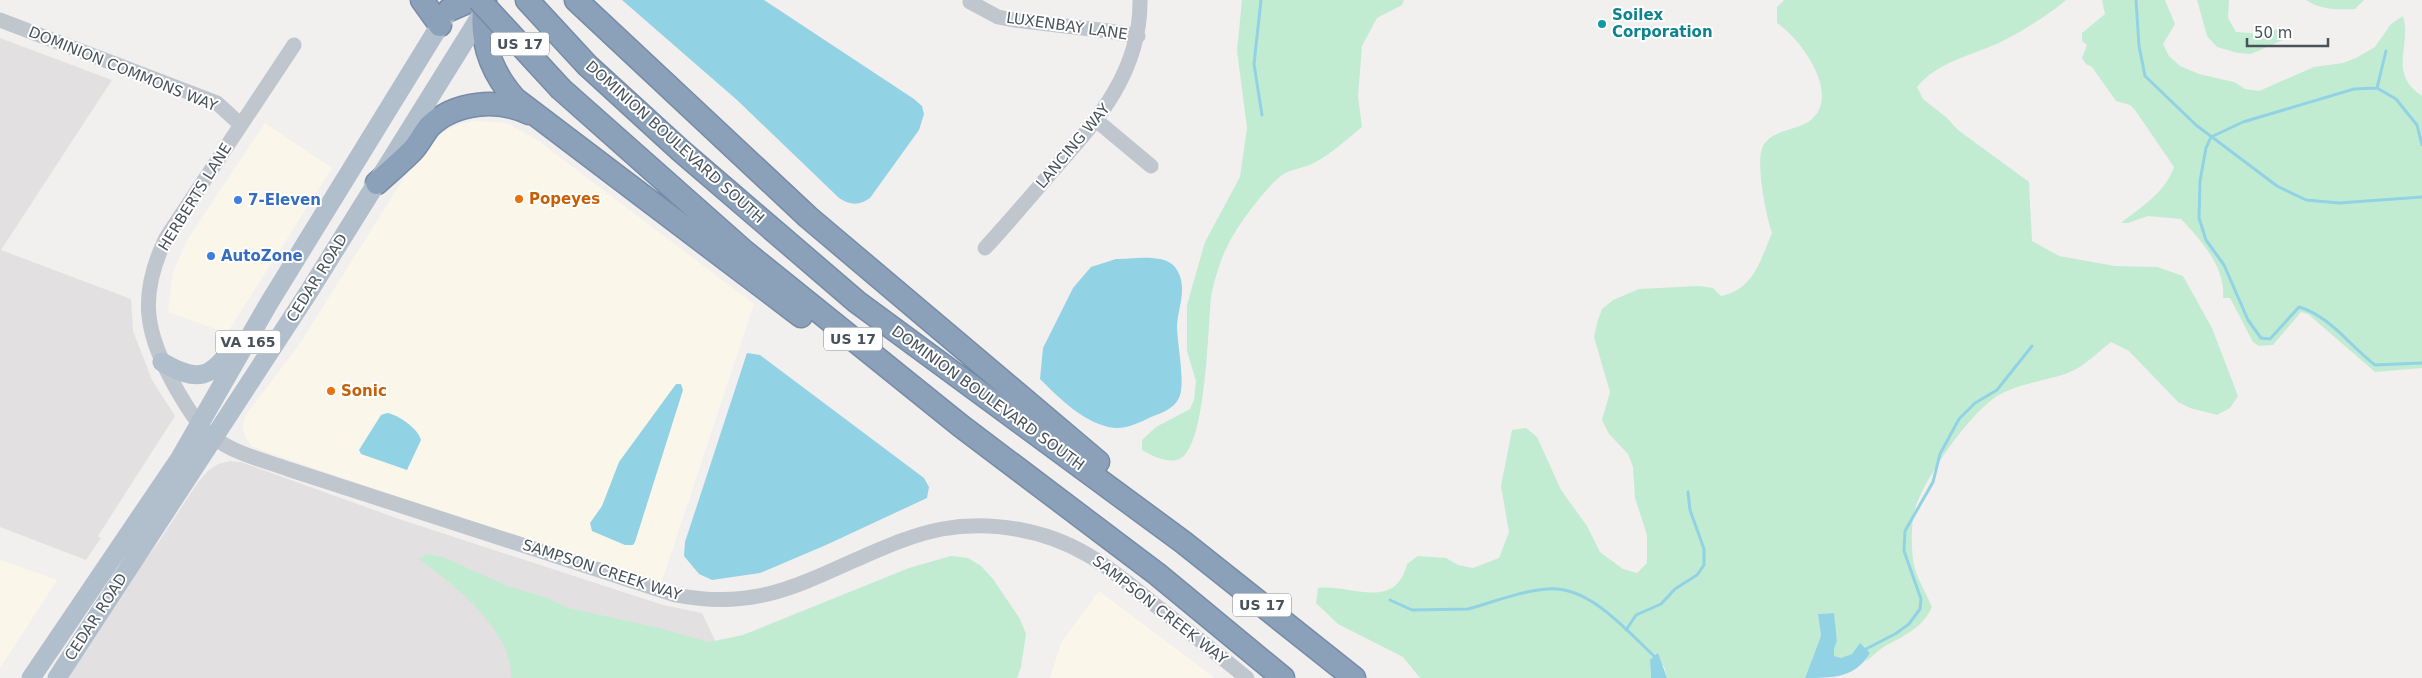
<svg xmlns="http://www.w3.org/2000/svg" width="2422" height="678" font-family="'DejaVu Sans',sans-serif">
<rect width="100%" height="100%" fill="#f2efef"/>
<path fill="#fbf6ea" d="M478,121L507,123L537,140L754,304L660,587L264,451L252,446L245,437L243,426L246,415L299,345L419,154L434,138L449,129L462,123Z
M265,123L332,168L227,333L168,312L173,272L188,239Z
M0,560L57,580L0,668Z
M1099,591L1215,678H1050L1061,643Z"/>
<path fill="#e2e0e0" d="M0,38L112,80L1,250L131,299L133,331L152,380L175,416L98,536L101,538L86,560L0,527Z
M230,461L241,462L399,519L663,605L702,613L733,678H64L111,605L158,543L198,482L209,470L218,464Z"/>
<path fill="#c1ecd2" d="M1242,0H1404L1402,5L1377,18L1362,46L1358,96L1362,127C1347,139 1331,154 1314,163C1304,168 1291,169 1282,175C1266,187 1235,228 1227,247C1220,261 1214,281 1211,297C1208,327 1206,444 1181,458C1170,465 1152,456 1142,450V440L1156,427L1190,409L1194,400L1196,381L1187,351V305L1205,242L1240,177L1247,128L1237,51Z
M1784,0H2066C2052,13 2011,38 1994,45C1966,57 1937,63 1917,87L1923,99L1947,118L1958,130L2029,182L2032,241L2059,256L2115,266L2157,267L2183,276L2212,328L2238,396L2230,408L2217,415L2190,408L2178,402L2129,351L2111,342C2100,350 2090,361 2078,368C2058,380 2023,381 1999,395C1971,411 1922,480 1914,513C1911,526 1911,556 1915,569C1919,582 1927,595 1932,607C1923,627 1906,635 1887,645C1879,649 1872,657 1865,662L1870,653L1852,654L1841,659L1834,656V649L1837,641L1833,613L1818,614L1821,636L1805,678H1667L1664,666L1650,660L1651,678H1420L1403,657L1338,624L1316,603L1318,588C1351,584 1395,612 1407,564L1418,556L1446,558L1458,565L1473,568L1499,558L1509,532L1501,486L1512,430L1526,428L1537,437L1561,490L1587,526L1600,552L1623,569L1637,573L1647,563V535L1635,498L1633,467L1628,454L1609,434L1602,420L1610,392L1594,337L1597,323L1602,309L1613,300L1639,289L1699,286L1713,288L1721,296C1754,289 1760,261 1772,233C1766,216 1755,161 1763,146C1772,129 1799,131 1812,119C1841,93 1800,38 1777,23V7Z
M2102,0H2165L2175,24L2163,44L2169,56L2180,66L2199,74L2234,82L2245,89L2259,91L2314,67L2343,63L2356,58L2375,47L2391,24L2403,16C2412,46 2387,73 2422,96V368L2375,372L2308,314L2301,312L2273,345L2259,346L2253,342L2230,298H2223C2226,268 2201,240 2181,219L2148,216L2128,223H2121C2142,206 2165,193 2174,167L2135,110L2130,105L2116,101L2092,67L2086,64L2082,58L2087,45L2082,41V33L2105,14Z
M2197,0H2229L2228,18L2236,32L2263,34L2283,27L2289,30L2290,37L2251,54L2238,53L2217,47L2207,36Z
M2306,0H2364L2355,9C2338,10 2321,10 2306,0Z
M427,554L443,557L507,586L545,597L568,608L655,627L709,642L743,635L909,568L951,556L968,558L981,566L993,579L1020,619L1026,634L1021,667L1017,678H511C514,632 453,583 419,559Z"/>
<path fill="#92d2e5" d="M622,0H764L914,99L922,106L924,114L919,130L870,198C859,206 850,205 839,198L737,100Z
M1116,259C1132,259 1164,253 1175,267C1189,286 1178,306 1177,326C1177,344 1186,383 1179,398C1174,409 1161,413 1151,417C1141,422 1127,429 1115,428C1086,425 1060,399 1040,379L1043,348L1073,288L1091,267Z
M747,353L760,355L924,478L929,487L927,498L826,545L760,573L712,580L699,574L684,556L685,542Z
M676,384H681L683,390L635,542L633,545H625L592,531L590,523L602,506L619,462Z
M387,413C397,414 419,429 421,440L407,470L361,454L359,450L381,415Z
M1834,613L1837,641L1834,649V656L1841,658L1852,654L1860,643L1870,653C1855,678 1833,678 1805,678L1821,636L1818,614Z
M1658,653L1667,678H1651L1650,660Z"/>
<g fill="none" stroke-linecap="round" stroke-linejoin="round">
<path stroke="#92d2e5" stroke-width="3" d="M1261,0L1254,64L1262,115
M2136,0L2139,46L2145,76L2196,125L2277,186L2306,200L2339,203L2422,197
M2377,88L2386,51
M2422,145L2417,125L2396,99L2377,88L2354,89L2243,122L2211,137L2206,148L2200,181L2199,218L2206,240L2224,265L2248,320L2261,338L2270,339L2299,307C2330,316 2350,346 2375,365L2422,363
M1390,600L1412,610L1468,609C1494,602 1520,591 1547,589C1589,585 1626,630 1654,656
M1626,630L1636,615L1661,604L1675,589L1697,575L1704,565V549L1690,510L1688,492
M1866,649L1895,634L1909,624L1920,609L1921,599L1904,551L1905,531L1933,482L1940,454L1959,419L1975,403L1997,390L2032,346"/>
<defs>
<path id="highway" d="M422,0L440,25
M485,0C479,38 490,71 515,99L801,316
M527,0L587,65L680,150L857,302L1183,542L1354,678
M576,0L808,217L1098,462
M449,10L472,0
M561,89L745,252L961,426L1157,574L1283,678
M377,183C388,173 401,162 412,151C419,144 423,134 430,126C455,102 498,98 529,113"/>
</defs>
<use href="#highway" stroke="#768ca6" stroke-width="25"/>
<path stroke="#bfc6cd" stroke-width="15" d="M970,2L998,17L1014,20L1108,31L1138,36
M0,20L217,103L241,125
M294,45L166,238C137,298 146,335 177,390C187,407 198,426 214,438C236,454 263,460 288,469L676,595C748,609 789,590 853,561C883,548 911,535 942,529C991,520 1046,530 1088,555C1112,569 1133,587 1155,605C1186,629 1216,653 1247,678
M1096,120L1151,166
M985,248C1009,222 1032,195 1055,168C1099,119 1141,70 1140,0"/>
<path stroke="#b1becc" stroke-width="19" d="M162,362C198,383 211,379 235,344
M31,678L180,458L269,303L448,12
M57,678L310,290L486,7"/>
<use href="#highway" stroke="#8ba1ba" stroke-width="22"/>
<defs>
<path id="highway-bridge" d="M479,0L561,89"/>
</defs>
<use href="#highway-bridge" stroke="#768ca6" stroke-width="25" stroke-linecap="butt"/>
<use href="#highway-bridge" stroke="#8ba1ba" stroke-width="22"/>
</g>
<circle fill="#0f9aa8" stroke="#fff" stroke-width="2" cx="1602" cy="24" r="5"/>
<g fill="#e8710a" stroke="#fff" stroke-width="2">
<circle cx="519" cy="199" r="5"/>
<circle cx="331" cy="391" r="5"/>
</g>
<g fill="#3f7fe0" stroke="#fff" stroke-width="2">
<circle cx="238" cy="200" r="5"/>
<circle cx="211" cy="256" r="5"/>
</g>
<g text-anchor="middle" stroke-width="4" stroke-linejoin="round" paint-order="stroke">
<g fill="#fff" stroke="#80868c" stroke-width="1">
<rect x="491" y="32.5" width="58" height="23" rx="4"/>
<rect x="824" y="327.5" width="58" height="23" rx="4"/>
<rect x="215.5" y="330.5" width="65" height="23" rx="4"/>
<rect x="1233" y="593.5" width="58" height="23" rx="4"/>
</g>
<g font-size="14" font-weight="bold" fill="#49525b">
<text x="520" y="49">US 17</text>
<text x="853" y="344">US 17</text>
<text x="248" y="347">VA 165</text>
<text x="1262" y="610">US 17</text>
</g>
<g font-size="15" font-weight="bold" fill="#0d838f" stroke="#fff" text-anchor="start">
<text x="1612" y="20">Soilex<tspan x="1612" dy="17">Corporation</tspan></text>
</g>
<g font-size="15" fill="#49525b" stroke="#fff">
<text transform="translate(1067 26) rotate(8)" y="5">LUXENBAY LANE</text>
<text transform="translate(123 69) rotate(22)" y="5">DOMINION COMMONS WAY</text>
<text transform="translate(675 142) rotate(42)" y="5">DOMINION BOULEVARD SOUTH</text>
<text transform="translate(1073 146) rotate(-50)" y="5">LANCING WAY</text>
<text transform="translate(195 197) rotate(-58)" y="5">HERBERTS LANE</text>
<text transform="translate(317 278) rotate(-58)" y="5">CEDAR ROAD</text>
<text transform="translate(988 398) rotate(36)" y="5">DOMINION BOULEVARD SOUTH</text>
<text transform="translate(602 570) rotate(18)" y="5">SAMPSON CREEK WAY</text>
<text transform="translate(1160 610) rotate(38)" y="5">SAMPSON CREEK WAY</text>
<text transform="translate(96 617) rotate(-57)" y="5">CEDAR ROAD</text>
</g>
<g font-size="15" font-weight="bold" fill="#c56008" stroke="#fff" text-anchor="start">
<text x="529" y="204">Popeyes</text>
<text x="341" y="396">Sonic</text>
</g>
<g font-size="15" font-weight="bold" fill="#366cbe" stroke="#fff" text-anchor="start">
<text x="248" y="205">7-Eleven</text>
<text x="221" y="261">AutoZone</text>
</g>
</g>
<path d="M2247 38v8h81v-8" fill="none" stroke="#49525b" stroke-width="2.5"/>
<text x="2254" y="38" font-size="15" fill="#49525b" stroke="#ffffff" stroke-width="4" paint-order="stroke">50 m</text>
</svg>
